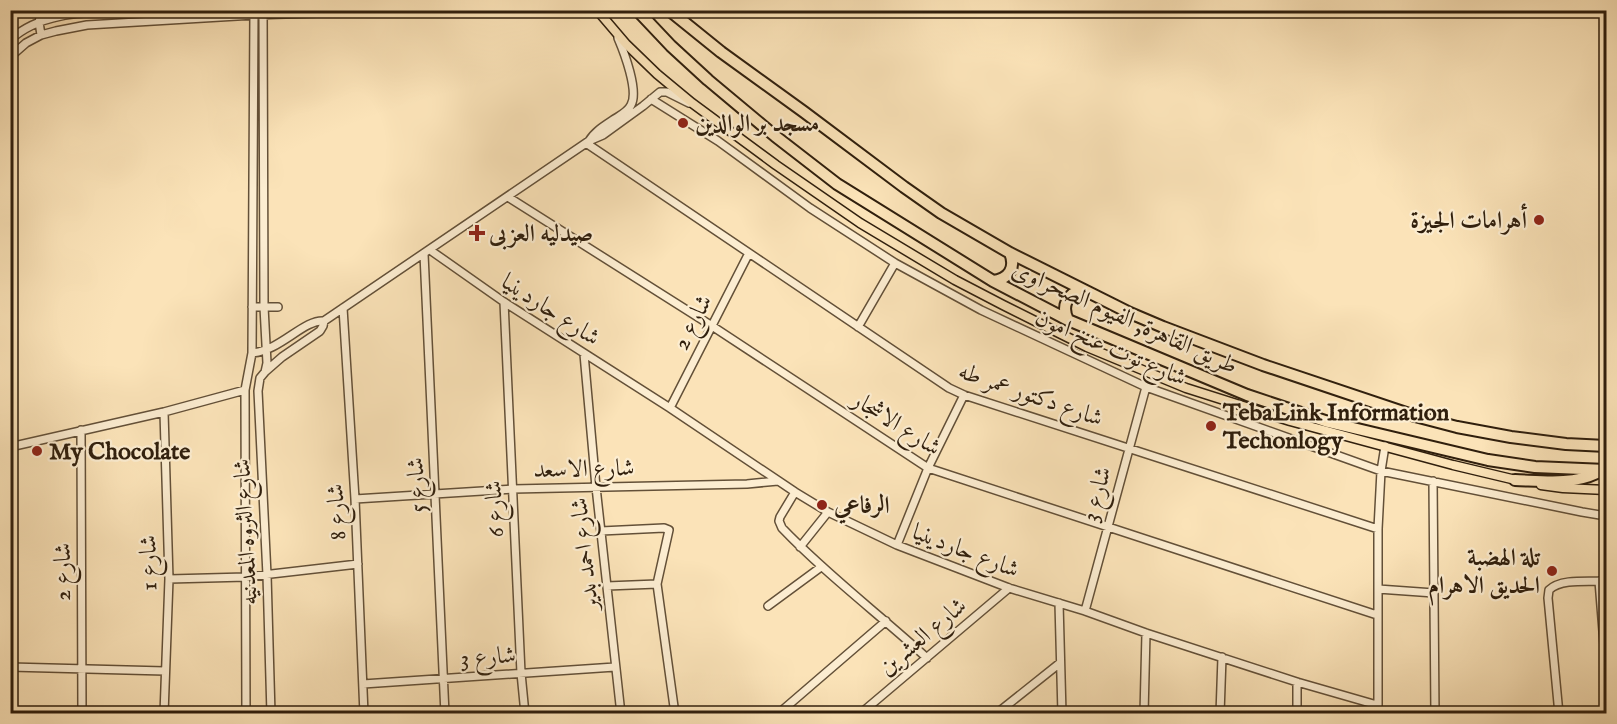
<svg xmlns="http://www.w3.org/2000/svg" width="1617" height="724" font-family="'IM FELL English',Amiri,serif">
<rect width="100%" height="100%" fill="#fbe3b8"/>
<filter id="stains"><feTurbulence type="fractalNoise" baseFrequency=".00333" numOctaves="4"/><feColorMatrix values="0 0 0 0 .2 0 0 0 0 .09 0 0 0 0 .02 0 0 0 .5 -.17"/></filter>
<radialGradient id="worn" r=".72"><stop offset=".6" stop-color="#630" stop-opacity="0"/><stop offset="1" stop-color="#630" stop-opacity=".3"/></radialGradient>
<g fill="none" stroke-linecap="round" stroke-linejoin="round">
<defs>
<path id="minor" d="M263,10L264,307L267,363L265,372L260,378L258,391L267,575L271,714
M41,35L39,22L42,10
M10,40C45,8 98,13 141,10
M10,57L26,43L41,35L56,31L87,25L254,15L411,10
M651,99L718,141L810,208L895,263L981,310L1146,387L1381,471L1582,512L1606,516
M589,141C594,132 604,126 613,120C619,116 628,112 631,105C639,91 624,52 618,38
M586,143L949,388L964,395L1378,529
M508,197L712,326L928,468L1377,615
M430,250L504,302L670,408L795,492L828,512L897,545L1009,588L1085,611L1146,633L1297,682L1377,705
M424,254L445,714
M504,302L521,673L525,714
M252,307H278
M343,308L355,499L364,714
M858,327L895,263
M252,353C280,351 304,319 324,321L589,141L603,135L643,106L660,92H667L689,103
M584,354L596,487L621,714
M266,371L282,357L320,331L323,326L324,321
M670,408L749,253
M164,412L169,579L164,714
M81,430L82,714
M10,447L164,412L245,390
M1433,481L1435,714
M795,492L780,517L779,521L782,528C827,575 879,614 927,658
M355,499L513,489L747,484L778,481
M601,531L664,528L669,530L657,584L675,714
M897,545L928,468L964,395
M800,547L828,512
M169,579L246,577L358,564
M1599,581L1606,669
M607,586L657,584
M1378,589L1434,593
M1059,603L1062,714
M768,606L821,567
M1085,611L1146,387
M10,667L165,671
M1297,682V714
M363,684L615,667
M246,714L245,390L252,353L254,10
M778,714L886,621
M860,714L1009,588
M996,714L1060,663
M1144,714L1146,633
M1220,714L1222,657
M1378,714V529L1381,471L1385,446
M1559,714L1548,598L1549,590C1561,578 1590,582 1606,581"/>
<path id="major" d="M597,10L626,44L657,74L692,103L776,165L860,223L955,280L1003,305L1087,347L1186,388L1290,421L1453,465L1520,481
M1541,485L1563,488L1606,490"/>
<path id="highway" d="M637,10L671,46L708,80L775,136L837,184L993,281L1068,320L1247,395L1328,422L1488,460L1535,467L1606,470
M669,10L721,52L804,112L904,187L941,213L1010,253L1130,313L1163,327L1263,365L1415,416L1457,427L1511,437L1566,444L1606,446
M993,281C1009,279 1016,268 1010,253
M1068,320C1061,306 1067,293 1083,290
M1515,480C1543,481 1572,485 1597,473"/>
</defs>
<use href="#minor" stroke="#635038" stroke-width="10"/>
<use href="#major" stroke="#301f0d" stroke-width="11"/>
<use href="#highway" stroke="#301f0d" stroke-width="14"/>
<use href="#minor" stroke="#fcedd1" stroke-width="7"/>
<use href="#major" stroke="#fbe3b8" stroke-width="8"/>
<use href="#highway" stroke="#fbe3b8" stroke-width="10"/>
</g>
<g fill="#8f2418" stroke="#fcedd1" stroke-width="2">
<circle cx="683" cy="123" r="6"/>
<circle cx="1539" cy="220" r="6"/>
<path d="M474 224h6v6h6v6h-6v6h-6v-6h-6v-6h6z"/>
<circle cx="1211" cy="426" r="6"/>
<circle cx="37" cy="451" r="6"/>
<circle cx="822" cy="505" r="6"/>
<circle cx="1552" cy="571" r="6"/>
</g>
<g text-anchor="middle" stroke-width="4.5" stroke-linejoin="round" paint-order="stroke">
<g font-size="24" font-weight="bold" fill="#301f0d" stroke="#fcedd1" text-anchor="start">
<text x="695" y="131">مسجد بر الوالدين</text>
<text x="1527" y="228" text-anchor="end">أهرامات الجيزة</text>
<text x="489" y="241">صيدليه العزبى</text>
<text x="1223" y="420">TebaLink Information<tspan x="1223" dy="28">Techonlogy</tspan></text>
<text x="49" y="459">My Chocolate</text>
<text x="834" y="513">الرفاعي</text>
<text x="1540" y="565" text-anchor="end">تلة الهضبة<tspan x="1540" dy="28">الحديق الاهرام</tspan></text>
</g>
<g font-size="24" fill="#301f0d" stroke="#fcedd1">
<text transform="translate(551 309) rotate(33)" y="8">شارع جاردينيا</text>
<text transform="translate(1125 317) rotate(24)" y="8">طريق القاهرة, الفيوم الصحراوى</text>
<text transform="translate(692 322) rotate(-63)" y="8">شارع 2</text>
<text transform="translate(1111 347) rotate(23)" y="8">شارع توت عنخ امون</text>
<text transform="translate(1031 394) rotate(19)" y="8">شارع دكتور عمر طه</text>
<text transform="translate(897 423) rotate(32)" y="8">شارع الاشجار</text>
<text transform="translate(584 468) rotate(-1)" y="8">شارع الاسعد</text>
<text transform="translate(416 485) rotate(-93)" y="8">شارع 5</text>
<text transform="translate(1096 494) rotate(-75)" y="8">شارع 3</text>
<text transform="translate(494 509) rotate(-93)" y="8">شارع 6</text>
<text transform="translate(336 512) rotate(-93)" y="8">شارع 8</text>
<text transform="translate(245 532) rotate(-93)" y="8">شارع الثروه المعدنيه</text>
<text transform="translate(966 550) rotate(21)" y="8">شارع جاردينيا</text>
<text transform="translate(584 554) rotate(-96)" y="8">شارع احمد بدير</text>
<text transform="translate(148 563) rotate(-91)" y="8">شارع 1</text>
<text transform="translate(62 572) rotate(-90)" y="8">شارع 2</text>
<text transform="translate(922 636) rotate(-40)" y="8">شارع العشرين</text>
<text transform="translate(488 656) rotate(-4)" y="8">شارع 3</text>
</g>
</g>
<rect width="1617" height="724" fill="none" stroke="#fbe3b8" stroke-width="36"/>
<rect x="12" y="12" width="1593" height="700" fill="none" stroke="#301f0d" stroke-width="3"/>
<rect x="18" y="18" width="1581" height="688" fill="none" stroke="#301f0d" stroke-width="1.5"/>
<rect width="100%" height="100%" filter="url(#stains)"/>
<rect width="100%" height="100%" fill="url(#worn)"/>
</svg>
